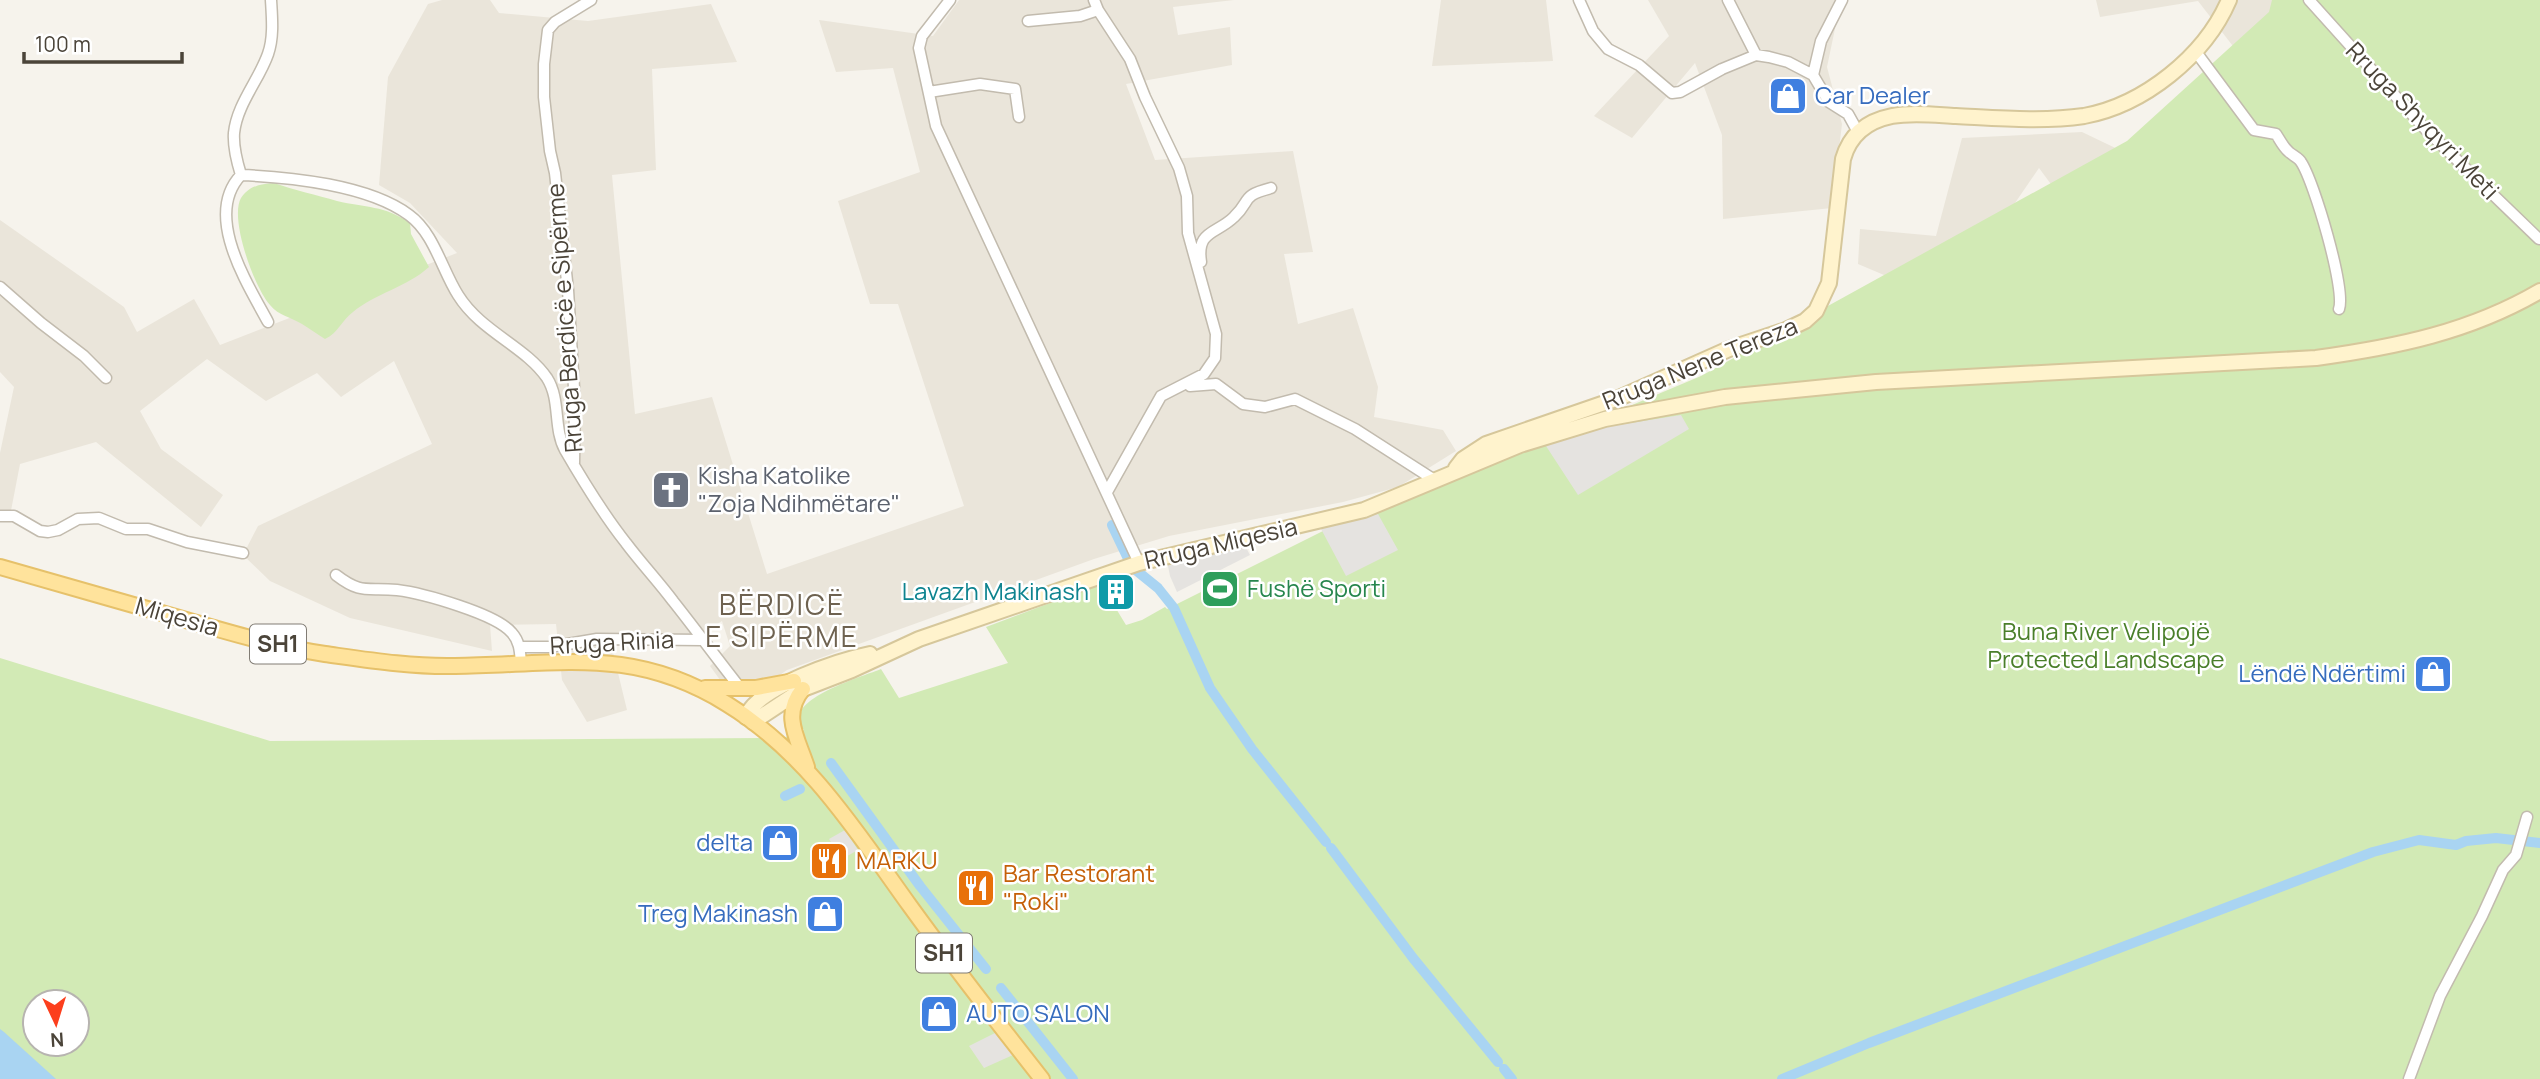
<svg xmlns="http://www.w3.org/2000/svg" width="2540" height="1079" font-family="Manrope,sans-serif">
<rect width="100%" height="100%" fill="#f6f3ec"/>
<path fill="#eae5da" d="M442,0H490L499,13L588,21L711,4L737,62L652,69L656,170L612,175L635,414L712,397L767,574L964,506L898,304H870L838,201L920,172L893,68L836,72L819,20L933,36L959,0H1234L1173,7L1178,35L1230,27L1232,65L1126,84L1155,160L1293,151L1313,252L1284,254L1298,324L1353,308L1378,387L1374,417L1443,430L1456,451L1398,487L1343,502L1169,536L1094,559L787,670L770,682L723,684L710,666L730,646L722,621L687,643L611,644L627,710L587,722L562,680L556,624L490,625L492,651L350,618L270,581L243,555L258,526L432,444L394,361L341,397L317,373L266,401L207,359L140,411L161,449L223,495L201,527L96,442L20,464L9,521L0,520V453L14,387L0,372V220L124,307L137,332L194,299L220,345L457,253L410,203L379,185L388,77L428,4Z
M1441,0H1546L1553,61L1432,66Z
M1648,0H1841L1827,67L1842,124L1832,208L1723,219L1722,135L1695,63L1632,138L1594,116L1669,36Z
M2096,0H2294L2410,128L2444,88L2499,146L2540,88V233L2530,247L2407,150L2327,178L2340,234L2298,249L2321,300L2241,299L2196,273L2164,177L2076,218L2039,168L2004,219L2052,280L2033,290L2020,274L2005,277L1981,289L1979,336L1879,323L1884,275L1858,264L1860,229L1936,236L1962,138L2082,132L2130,155L2253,72L2198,1L2100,17Z"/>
<path fill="#d2eab5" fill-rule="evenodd" d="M2272,0H2540V1079H0V658L270,741L783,738L804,730C777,701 862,677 881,669L899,698L1008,663L986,627L1101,584L1126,625L1142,620L1165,607L1167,609L1367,509L1513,455L1701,376L2127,141L2269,12ZM35,1002H77V1044H35Z
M274,183C294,190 317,195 337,201C366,208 384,205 410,223L411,234L429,267C407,287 376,293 353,312C342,320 338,333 325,339C317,334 310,329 302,324C291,317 279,316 270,305C255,289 229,219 241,198C249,186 260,184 274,183Z"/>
<path fill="#e5e3e0" d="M1681,415L1689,429L1578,495L1546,446L1586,430Z
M1378,514L1398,550L1346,576L1320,527Z
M1243,542L1250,555L1177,592L1170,576L1167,561Z
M845,830L858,850L842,859L829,839Z
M997,1032L1013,1055L984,1068L969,1046Z"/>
<path fill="#a9d4f2" d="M0,1029L4,1032L56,1079H0Z"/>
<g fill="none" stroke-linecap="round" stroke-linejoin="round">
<path stroke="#a9d4f2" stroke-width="10" d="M1112,525L1132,567L1158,588L1174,608L1210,688L1252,749L1326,842
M831,763L920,886L986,969
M785,796L800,789
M1331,848L1413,958L1498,1062
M1001,988L1073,1079
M1504,1069L1512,1079
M1782,1079L1869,1043L2373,852L2419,840L2456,845L2466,841L2496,838L2540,843"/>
<defs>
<path id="street" d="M950,0L922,36L919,48L936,126L1139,563
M1094,0L1098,10L1130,59L1145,97L1179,168L1187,196L1188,233L1216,334L1215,358L1204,374L1161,396L1107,492
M1579,0L1593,31L1608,49L1639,65L1672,93L1680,92L1722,69L1756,55L1769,57L1788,62L1813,75L1829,102L1848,114L1858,132
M1728,0L1756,55
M2309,0L2426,130L2539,239
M1028,21L1080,16L1098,10
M2196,52L2254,130L2276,134C2280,140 2283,147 2289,152C2292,155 2299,158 2301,162C2314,181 2346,290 2339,309
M1813,75L1821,41L1842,0
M929,92L980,84L1015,89L1019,117
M241,175C237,162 233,147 234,133C237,104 259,80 268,54C274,37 272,17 271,0
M1201,262C1196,230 1217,234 1234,217C1252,200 1240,196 1271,188
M0,287L41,323L84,356L106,378
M268,322C247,283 203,215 241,175C290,177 369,185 409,215C434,233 442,270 458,295C481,332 525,346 547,378C561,400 553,428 565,450C583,481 603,514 626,543C641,563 658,581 673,601C696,630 718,660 741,689
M1190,386L1216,384L1243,404L1265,407L1295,399L1355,429L1436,481
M574,463L575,404L568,290L555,173L550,151L544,97V64L548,30L555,22L591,0
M0,516H14L40,531L48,532L58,530L78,519L99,518L126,529H148L187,542L243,553
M336,575C362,595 367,587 397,590C422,593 497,614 512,633C520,642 520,652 521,663
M520,647H550L597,639L703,640
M2409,1079L2440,996L2482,916L2503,870L2516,855L2527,817"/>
<path id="secondary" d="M1456,468L1463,459L1486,444L1619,398L1729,349L1786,330L1805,321L1816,311L1829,283L1843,159C1850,134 1867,121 1892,116C1912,112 1936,115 1956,116C1997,118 2043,122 2084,116C2144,105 2205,56 2229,0
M746,717C757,687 840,660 870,654
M753,722L803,689L852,670L919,639L1139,563L1364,510L1520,445L1605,419L1725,397L1876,382L2316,358C2396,347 2470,332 2540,291"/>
<path id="primary" d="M0,567C62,585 124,602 186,620C231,633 278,647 325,654C368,660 412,667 455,666C559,665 632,645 727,704C807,753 856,831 910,906C952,964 997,1022 1042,1079
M705,688H756L794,681
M803,689C781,715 798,739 807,767"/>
</defs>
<use href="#street" stroke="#c2bbae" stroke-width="13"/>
<use href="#secondary" stroke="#d6c79b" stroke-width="18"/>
<use href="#primary" stroke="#e6c16a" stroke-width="18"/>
<use href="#street" stroke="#fff" stroke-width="10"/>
<use href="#secondary" stroke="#fff3cd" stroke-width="14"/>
<use href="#primary" stroke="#ffe39c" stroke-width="14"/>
</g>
<defs>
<symbol id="shop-square" viewBox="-11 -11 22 22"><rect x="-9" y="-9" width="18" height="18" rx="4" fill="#3f7fe0" stroke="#fff"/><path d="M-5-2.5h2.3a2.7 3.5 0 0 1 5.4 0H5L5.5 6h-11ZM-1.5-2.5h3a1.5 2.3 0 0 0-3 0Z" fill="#fff"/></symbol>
<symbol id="church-square" viewBox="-11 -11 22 22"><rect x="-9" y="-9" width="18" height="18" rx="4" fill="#6b7280" stroke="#fff"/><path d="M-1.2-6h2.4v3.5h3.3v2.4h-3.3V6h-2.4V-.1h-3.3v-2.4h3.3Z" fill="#fff"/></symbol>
<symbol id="stadium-square" viewBox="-11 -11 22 22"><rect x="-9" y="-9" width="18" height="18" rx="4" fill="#2e9e5b" stroke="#fff"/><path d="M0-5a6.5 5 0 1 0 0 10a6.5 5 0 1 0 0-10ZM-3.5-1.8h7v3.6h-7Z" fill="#fff"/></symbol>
<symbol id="building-square" viewBox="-11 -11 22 22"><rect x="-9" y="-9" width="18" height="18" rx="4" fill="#0f9aa8" stroke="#fff"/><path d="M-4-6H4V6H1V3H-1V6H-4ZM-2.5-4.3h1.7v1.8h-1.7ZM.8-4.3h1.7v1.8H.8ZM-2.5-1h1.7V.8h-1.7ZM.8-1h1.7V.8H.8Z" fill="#fff"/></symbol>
<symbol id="restaurant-square" viewBox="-11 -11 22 22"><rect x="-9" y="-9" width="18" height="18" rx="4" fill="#e8710a" stroke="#fff"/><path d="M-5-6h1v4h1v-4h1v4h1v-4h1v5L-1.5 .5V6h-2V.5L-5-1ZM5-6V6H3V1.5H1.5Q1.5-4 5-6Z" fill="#fff"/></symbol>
</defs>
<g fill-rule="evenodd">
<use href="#shop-square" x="1766" y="74" width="44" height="44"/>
<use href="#church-square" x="649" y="468" width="44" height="44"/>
<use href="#stadium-square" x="1198" y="567" width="44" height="44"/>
<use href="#building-square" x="1094" y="570" width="44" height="44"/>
<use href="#shop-square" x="2411" y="652" width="44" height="44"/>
<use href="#shop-square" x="758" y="821" width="44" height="44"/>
<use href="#restaurant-square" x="807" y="839" width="44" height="44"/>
<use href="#restaurant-square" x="954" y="866" width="44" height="44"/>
<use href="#shop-square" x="803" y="892" width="44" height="44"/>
<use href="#shop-square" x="917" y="992" width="44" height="44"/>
</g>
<g text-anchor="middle" stroke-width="5" stroke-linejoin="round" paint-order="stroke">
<g fill="#fff" stroke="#817c74" stroke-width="2">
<rect x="250" y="624.5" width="56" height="39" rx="5"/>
<rect x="916" y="933.5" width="56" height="39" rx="5"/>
</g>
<g font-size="23" font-weight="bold" fill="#4b4439">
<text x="278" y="652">SH1</text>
<text x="944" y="961">SH1</text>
</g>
<g font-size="24" fill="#366cbe" stroke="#fff" text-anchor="end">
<text x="1815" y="104" text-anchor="start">Car Dealer</text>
<text x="2406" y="682">Lëndë Ndërtimi</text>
<text x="753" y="851">delta</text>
<text x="798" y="922">Treg Makinash</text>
<text x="966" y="1022" text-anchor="start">AUTO SALON</text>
</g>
<g font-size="24" fill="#4b4439" stroke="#fff">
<text transform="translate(2422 121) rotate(46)" y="8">Rruga Shyqyri Meti</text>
<text transform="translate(565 318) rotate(-94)" y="8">Rruga Berdicë e Sipërme</text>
<text transform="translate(1700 364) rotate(-22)" y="8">Rruga Nene Tereza</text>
<text transform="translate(1221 544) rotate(-13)" y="8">Rruga Miqesia</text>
<text transform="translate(177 617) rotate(16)" y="8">Miqesia</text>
<text transform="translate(612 643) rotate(-3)" y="8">Rruga Rinia</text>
</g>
<g font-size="24" fill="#5b616d" stroke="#fff" text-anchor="start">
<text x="698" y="484">Kisha Katolike<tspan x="698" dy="28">"Zoja Ndihmëtare"</tspan></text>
</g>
<g font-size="24" fill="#27864d" stroke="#fff" text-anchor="start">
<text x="1247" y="597">Fushë Sporti</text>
</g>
<g font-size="24" fill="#0d838f" stroke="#fff" text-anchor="end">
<text x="1089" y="600">Lavazh Makinash</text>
</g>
<g font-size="24" fill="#4a7f2a" stroke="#fff">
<text x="2106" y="640">Buna River Velipojë<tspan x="2106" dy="28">Protected Landscape</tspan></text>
</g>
<g font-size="24" fill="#c56008" stroke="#fff" text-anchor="start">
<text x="856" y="869">MARKU</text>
<text x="1003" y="882">Bar Restorant<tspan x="1003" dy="28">"Roki"</tspan></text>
</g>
<g font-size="28" letter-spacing="2" fill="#6e6250" stroke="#fff">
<text x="782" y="615">BËRDICË<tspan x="782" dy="32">E SIPËRME</tspan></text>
</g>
</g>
<g transform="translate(56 1023) rotate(176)"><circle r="33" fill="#ffffff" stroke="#b7b4b0" stroke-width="2"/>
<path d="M0-5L12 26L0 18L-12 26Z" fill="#fc3f1d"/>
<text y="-10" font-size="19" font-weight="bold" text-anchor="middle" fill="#4b4439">N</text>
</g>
<path d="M24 52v10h158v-10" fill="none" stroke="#4b4439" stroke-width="3.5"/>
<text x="35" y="52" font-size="21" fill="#4b4439" stroke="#ffffff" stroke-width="5" paint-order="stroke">100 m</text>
</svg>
